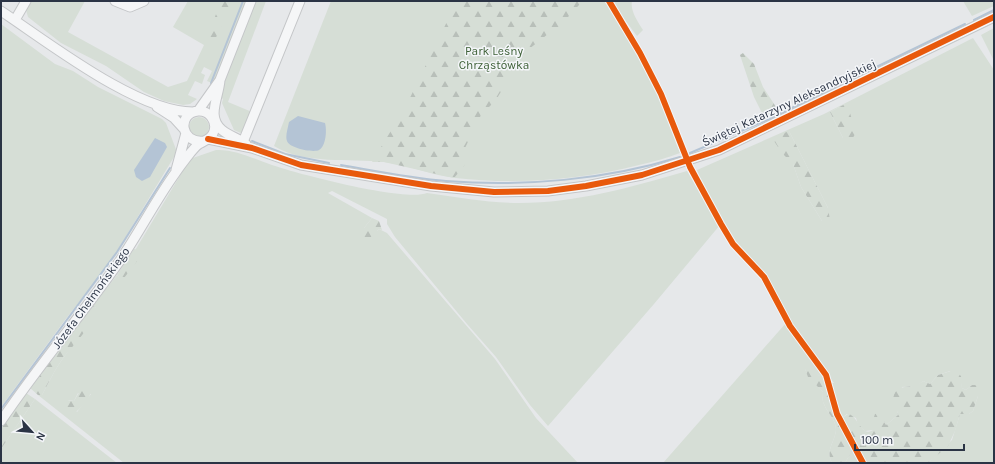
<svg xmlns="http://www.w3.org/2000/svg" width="995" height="464" font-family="Karla,sans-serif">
<defs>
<pattern id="forest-firs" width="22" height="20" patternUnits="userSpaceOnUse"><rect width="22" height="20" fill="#d6ded6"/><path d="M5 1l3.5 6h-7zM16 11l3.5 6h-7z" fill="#b8bfb9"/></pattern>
</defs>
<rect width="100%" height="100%" fill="#e6e8ea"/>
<path fill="#d6ded6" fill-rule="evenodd" d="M31,1H85L68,32L168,87L187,81L204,45L173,27L188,1H247L216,80L212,83L207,81L212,71L204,67L201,73L205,75L202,84L195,81L188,95L197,99L190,104L183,105L164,101L144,92L106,66L61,43L28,17L26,10Z
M256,1H266L228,102L252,112L243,134L234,130L222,103L223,99L218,95Z
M331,1H632C630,11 638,22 643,30L637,36L619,12L616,16L653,82L680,153C667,158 653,162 639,165C580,180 516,185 455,178C431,175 408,165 384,162C349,158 305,165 274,146Z
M963,1H994V6L972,16Z
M1,24L55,64L73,71L98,87L162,119L166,123L177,152L111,261L65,320L1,407Z
M994,28V61L981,35Z
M973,38L994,70V463H928L952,440L960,414H969L973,411L978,396L972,385L966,390L962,388L961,383L950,371L938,375L930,384L923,381L917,386L902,387L897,411L898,415L886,425L884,422L873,420V430L865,431L858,425L856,418L847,414L842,418L838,413L830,383H834L792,325L765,276L735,242L715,210L702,184L697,170L824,114ZM845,104L843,138L830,112ZM789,131L828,208L822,221L801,187L793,164Z
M189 127a10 10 0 1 1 20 0a10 10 0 1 1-20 0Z
M216,150C235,149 254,159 272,165C298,174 405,202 427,193C458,197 488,203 519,203C577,203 631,187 687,171L720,225L654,304L548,426L530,405L496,357L467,324L395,237L387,224V219L332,191L328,193L372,218L364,228L377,231L379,229L387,233L495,359L536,418L578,463H124L38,395H42C49,382 55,369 64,357C76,340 88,326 96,308L93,306L117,275L119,277L190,159ZM78,393L91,394L77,412L68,400L74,401Z
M786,323L825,376H820L805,369L808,376L823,392C823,396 822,401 824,404C827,413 836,419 836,430C835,442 825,450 832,463H663Z
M35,399L117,463H1V449Z
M853,449L861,463H845Z"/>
<path fill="url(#forest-firs)" d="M221,1H233L212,46L205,43Z
M457,1H586L579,5L557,29L548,34L524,53L496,100L481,115L465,148L466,159L464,166L454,178L384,162H372L406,106Z
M743,53L754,64L763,87L778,110L764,117L754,97L740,55Z
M845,104L850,113L856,133L852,139L847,141L843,138L830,112Z
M789,131L828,208L830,220L828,223L822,221L801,187L793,164L782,153L772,138Z
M372,218L379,221L382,230L379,229L368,240L365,239L362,235L364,228Z
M134,249L140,250L141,256L124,278L119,277L117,275Z
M93,306L96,308C98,320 72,346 64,357C55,369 49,382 42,395H38L30,388Z
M807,363L812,364L815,373L820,376H825L835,415L853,449L845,463H832C825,450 835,442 836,430C836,419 827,413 824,404C822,401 823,396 823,392L808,377L805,369Z
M954,370L961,376L962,388L966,390L972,385H978L980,390L973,411L969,414H960L955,431L948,446L928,463H865L842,418L848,414C858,415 861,438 873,430V420L875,414L881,412L886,413L887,417L884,422L886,425L898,415L897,411L893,407C892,378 908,393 923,381L930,384L938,375Z
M86,387L91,390C91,398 81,409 74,413L66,410L63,403L65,400L74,401L81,389Z
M26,393L35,399L1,449V429Z"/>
<path fill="#b4c4d5" d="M298,116L325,123C327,130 326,146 319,150C313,153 289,148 287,141C285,136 288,128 289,122Z
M155,138L165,143L167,147L150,177L142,181L136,177L134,170Z"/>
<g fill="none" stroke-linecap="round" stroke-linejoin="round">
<path stroke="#b4c4d5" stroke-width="2" d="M974,20L994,10
M211,83L243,1
M252,141L285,154L329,163
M690,153L767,120L965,24
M341,165C376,171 411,178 446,181C523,187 605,180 680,157
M1,409L117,252L170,168"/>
<defs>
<path id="minor" d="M115,1L130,7L144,1
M1,11C48,42 137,112 193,112
M15,20L26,1
M220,80C219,97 206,117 222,130C229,136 238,138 246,144
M157,107L174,118L184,129
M198,111L220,80L251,1
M208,139L252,148L301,165L431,186L494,192L548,191L586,186L642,175L719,150L994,17
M243,142L300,1
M176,170L186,133
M1,421C38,366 81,316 119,262C139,233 155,201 176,172C180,166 194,147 199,144C205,140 212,139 214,131C217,121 209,110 198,111C177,113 180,144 204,141"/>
</defs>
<use href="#minor" stroke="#c4c6c8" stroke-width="11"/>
<use href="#minor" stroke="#f5f6f7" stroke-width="9"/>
<defs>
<path id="cycleway" d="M609,1L640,53L661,94L690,167L721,224L733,244L764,277L790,326L826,375L837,414L863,463
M208,139L252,148L301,165L431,186L494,192L548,191L586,186L642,175L719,150L994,17"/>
</defs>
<use href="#cycleway" stroke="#f4f6f9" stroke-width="8"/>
<use href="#cycleway" stroke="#e8590c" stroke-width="6"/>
</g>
<g text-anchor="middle" stroke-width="3" stroke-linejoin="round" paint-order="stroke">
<g font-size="12" fill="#3f6138" stroke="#f4f6f9">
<text x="494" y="55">Park Leśny<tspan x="494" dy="14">Chrząstówka</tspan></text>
</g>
<g font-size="12" fill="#2b3445" stroke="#f4f6f9">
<text transform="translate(789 103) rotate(-25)" y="4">Świętej Katarzyny Aleksandryjskiej</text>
<text transform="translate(91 298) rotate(-54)" y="4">Józefa Chełmońskiego</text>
</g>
</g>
<rect width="995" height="464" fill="none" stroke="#2b3445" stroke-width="4"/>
<g transform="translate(32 432) rotate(117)" stroke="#f4f6f9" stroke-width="3" paint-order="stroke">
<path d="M0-3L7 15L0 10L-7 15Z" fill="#2b3445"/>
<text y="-6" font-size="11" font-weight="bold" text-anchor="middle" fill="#2b3445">N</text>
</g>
<path d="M855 444v6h109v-6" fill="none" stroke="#2b3445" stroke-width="2"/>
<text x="861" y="444" font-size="12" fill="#2b3445" stroke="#f4f6f9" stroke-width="3" paint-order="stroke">100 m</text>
</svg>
